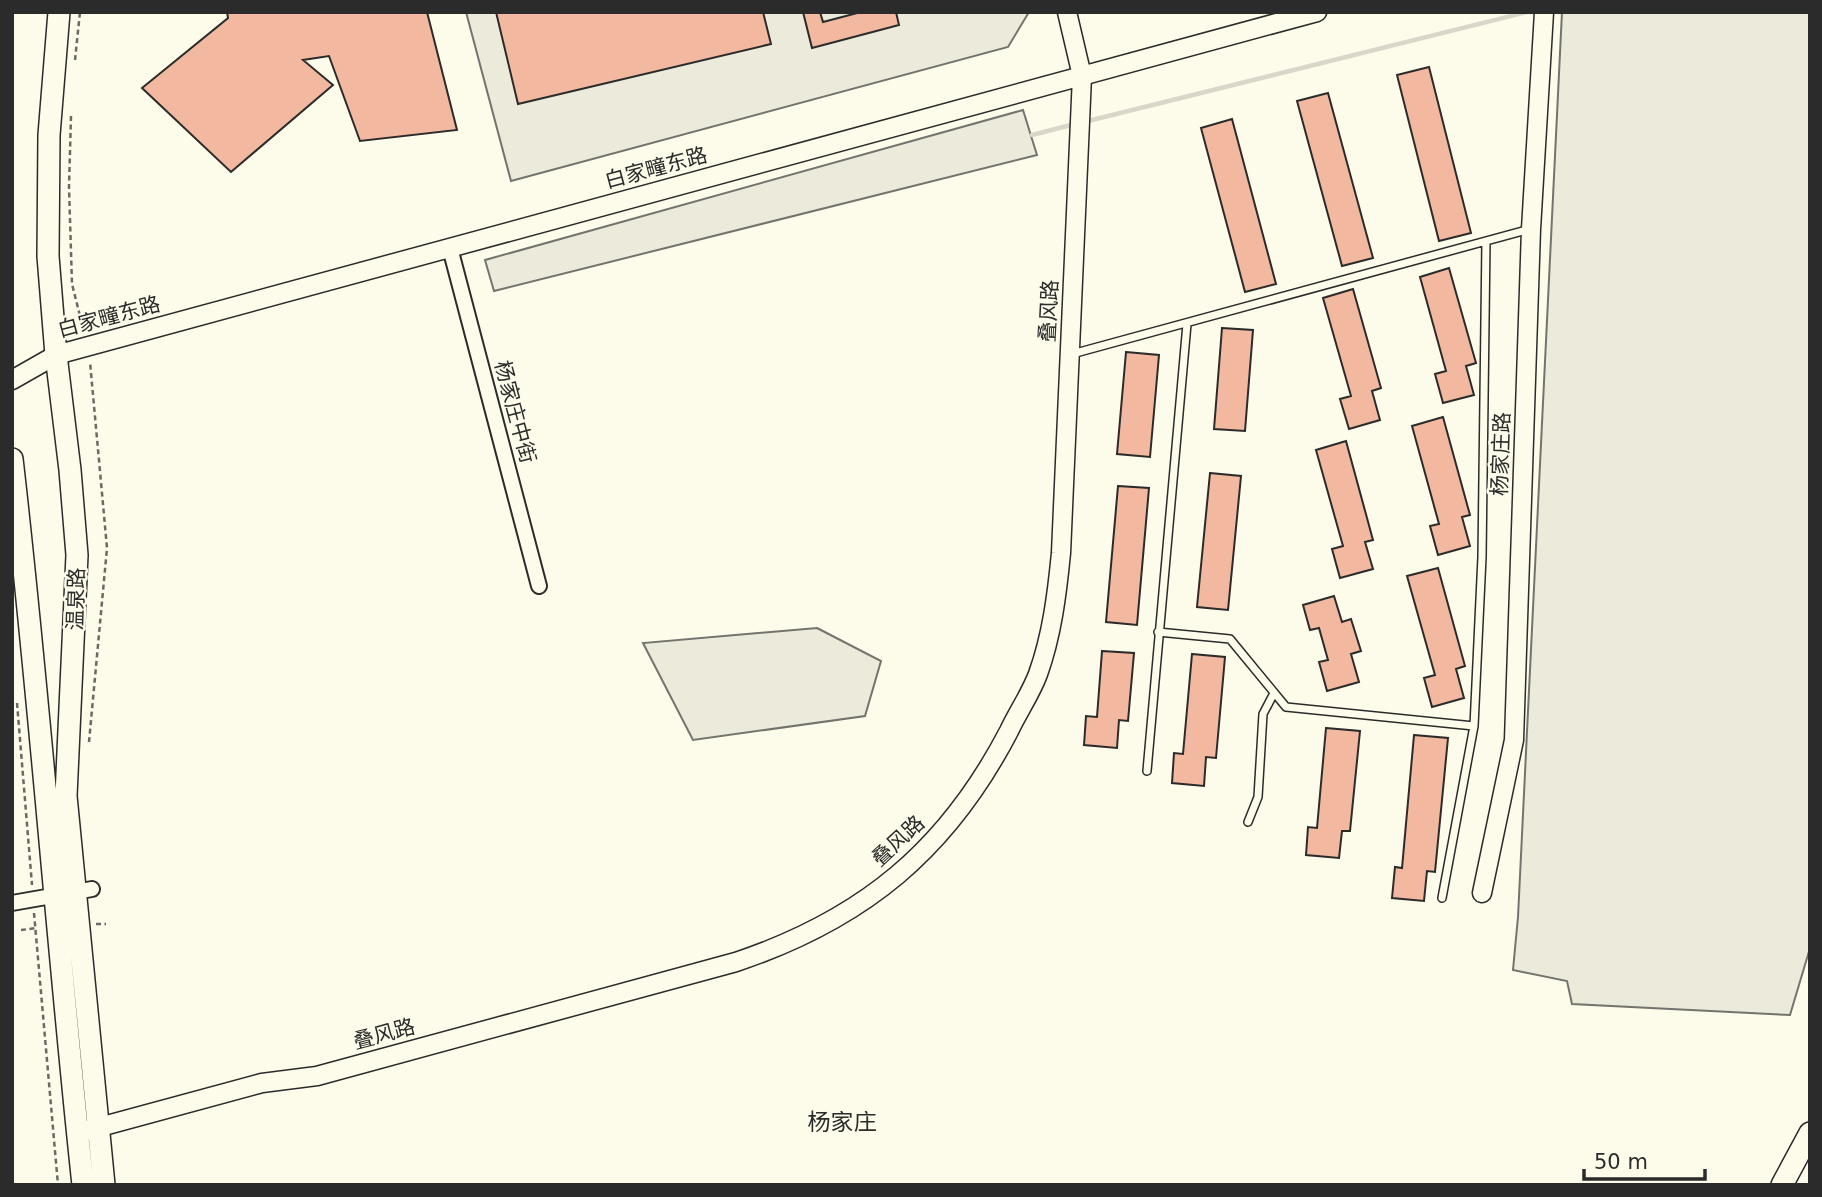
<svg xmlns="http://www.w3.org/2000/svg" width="1822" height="1197" font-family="'DejaVu Sans','Noto Sans SC',sans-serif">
<rect width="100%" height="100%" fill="#fdfbea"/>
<path fill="#ecebdb" stroke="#74746e" stroke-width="2" d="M466,12H1029L1008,47L511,181Z
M1562,12H1810V948L1790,1015L1572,1004L1567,981L1513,970L1518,917Z"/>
<path fill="#eceadb" stroke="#74746e" stroke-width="2" d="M1023,110L1037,155L494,291L485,260Z
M817,628L881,661L865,716L693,740L643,643Z"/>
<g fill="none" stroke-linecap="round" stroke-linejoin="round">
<path stroke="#d8d7c9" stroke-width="4.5" d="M1084,122L1527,12
M1032,135L1075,124"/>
</g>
<path fill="#f2b8a0" stroke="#2b2b2b" stroke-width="2" d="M227,12H427L457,130L360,141L329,56L303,60L333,85L231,172L142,88L228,18Z
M496,12H763L771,44L518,104Z
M803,12H820L823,22L861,12H896L899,25L812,48Z
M1429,67L1471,233L1439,241L1397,75Z
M1328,93L1373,258L1342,266L1297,101Z
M1232,119L1276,284L1245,292L1201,128Z
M1449,268L1476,363L1466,366L1474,395L1443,403L1435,374L1446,371L1420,277Z
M1353,289L1381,388L1372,391L1380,420L1349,429L1340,399L1351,396L1323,298Z
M1222,328L1253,330L1245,431L1214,429Z
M1126,352L1159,355L1150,457L1117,454Z
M1443,417L1470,515L1462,517L1470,546L1438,555L1430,526L1439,524L1412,426Z
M1346,441L1373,540L1365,542L1373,569L1340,578L1332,549L1343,546L1316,450Z
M1210,473L1241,476L1228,610L1197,607Z
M1118,486L1149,488L1137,625L1106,622Z
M1438,568L1465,666L1456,669L1464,698L1432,707L1424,678L1435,675L1407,576Z
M1334,596L1342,622L1351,619L1361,651L1351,654L1359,682L1327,691L1319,662L1328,660L1319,628L1310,630L1303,605Z
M1102,651L1134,653L1128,721L1119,720L1117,748L1084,745L1086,716L1097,717Z
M1192,654L1225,657L1216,758L1206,757L1204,786L1172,783L1174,753L1183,754Z
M1326,728L1360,731L1350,831H1342L1339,858L1306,855L1308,827L1317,828Z
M1414,735L1448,738L1435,872L1427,871L1424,901L1392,898L1395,867L1402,868Z"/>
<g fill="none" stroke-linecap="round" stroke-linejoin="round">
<defs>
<path id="service" d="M1072,354L1530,229
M1158,632L1230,639L1286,707L1474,726
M1147,771L1187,324
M1248,822L1258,797L1263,714L1274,693
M1442,898L1474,726L1482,557L1486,241"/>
<path id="minor" d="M450,248L539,586
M12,903L92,889"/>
<path id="tertiary" d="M12,380L56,355L1317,12
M1482,893L1514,740L1531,229L1544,12
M85,1131L262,1083L317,1076L736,962C864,919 947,850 1009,731C1018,712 1031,693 1038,674C1052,635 1057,594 1061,553L1082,76L1067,12"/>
<path id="secondary" d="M59,12L49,135L48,256L56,355L70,470L77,555L66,796L104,1185
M12,459C40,700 57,943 83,1185
M1782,1185L1810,1133"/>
</defs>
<use href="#service" stroke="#2b2b2b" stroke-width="10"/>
<use href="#minor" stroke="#2b2b2b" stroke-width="18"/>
<use href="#tertiary" stroke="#2b2b2b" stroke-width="21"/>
<use href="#secondary" stroke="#2b2b2b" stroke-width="24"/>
<path stroke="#6a6964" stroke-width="2.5" stroke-dasharray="5 3.5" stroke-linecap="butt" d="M75,60L80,12
M71,116L69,187L72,284L84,332
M17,703L32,885
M89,742L107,548L90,362
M34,913L58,1185
M96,924H106
M21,930L37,928"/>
<use href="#service" stroke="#fdfbea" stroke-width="7"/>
<use href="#minor" stroke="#fdfbea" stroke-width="14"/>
<use href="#tertiary" stroke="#fdfbea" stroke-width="18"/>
<use href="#secondary" stroke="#fdfbea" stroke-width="21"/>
</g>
<g text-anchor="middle" stroke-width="5" stroke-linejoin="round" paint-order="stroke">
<g font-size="21" fill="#2b2b2b" stroke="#fdfbea">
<text transform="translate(656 168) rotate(-15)" y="7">白家疃东路</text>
<text transform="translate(1049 311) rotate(-87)" y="7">叠风路</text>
<text transform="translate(109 317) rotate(-15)" y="7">白家疃东路</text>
<text transform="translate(515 412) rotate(75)" y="7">杨家庄中街</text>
<text transform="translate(1501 454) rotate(-88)" y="7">杨家庄路</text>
<text transform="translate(76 599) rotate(-88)" y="7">温泉路</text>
<text transform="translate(898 841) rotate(-43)" y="7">叠风路</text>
<text transform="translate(384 1034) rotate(-15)" y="7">叠风路</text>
</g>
<g font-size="23" fill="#2b2b2b" stroke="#fdfbea">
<text x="842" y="1130">杨家庄</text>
</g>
</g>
<rect width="1822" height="1197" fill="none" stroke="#2b2b2b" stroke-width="28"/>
<path d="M1584 1169v10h121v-10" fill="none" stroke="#2b2b2b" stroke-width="3.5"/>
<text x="1594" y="1169" font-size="21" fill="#2b2b2b" stroke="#fdfbea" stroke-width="5" paint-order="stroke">50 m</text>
</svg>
